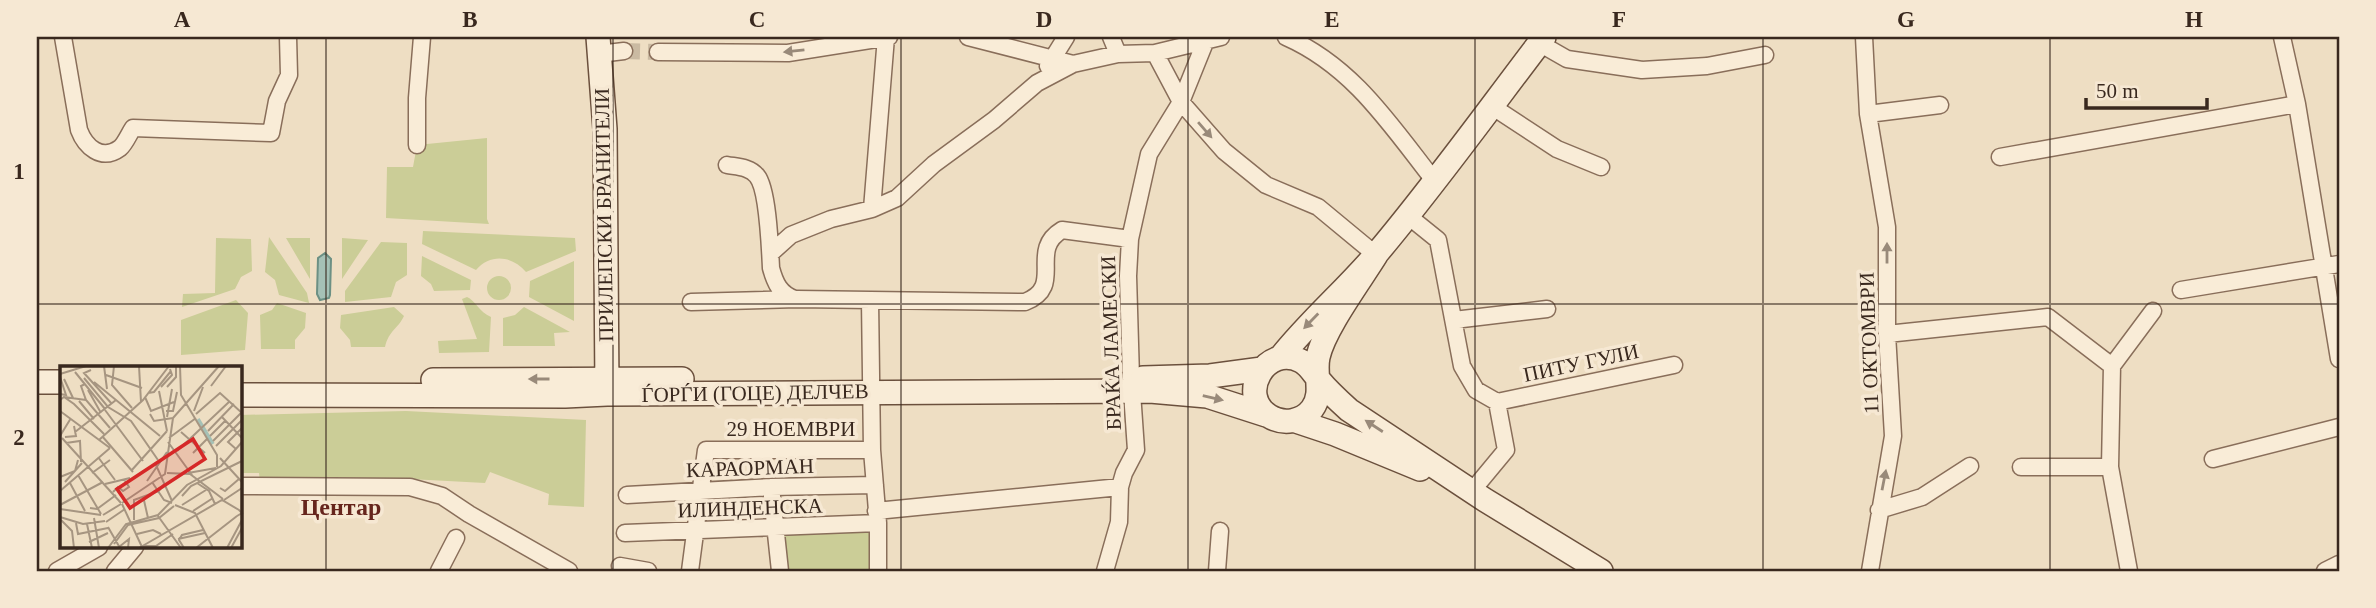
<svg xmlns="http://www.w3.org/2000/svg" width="2376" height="608" font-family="'Times New Roman',serif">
<rect width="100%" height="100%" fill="#eedec3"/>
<path fill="#cbcd97" d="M487,138V219L489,224L386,218L387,167H413L417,145Z
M423,231L575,238L576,251L526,272C512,256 491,253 476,270L422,244Z
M269,237L307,293L309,303L279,295L275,280L265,272Z
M216,238L251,239L252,271L241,277L235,289L182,307L183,294L215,293Z
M286,238H310V279Z
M342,238L368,240L342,279Z
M381,242L407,243V275L396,282L391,297L345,302V291Z
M422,256L471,280L470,290L434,291L431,284L421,276Z
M574,261V321L529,297L530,281Z
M487 288a12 12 0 1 1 24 0a12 12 0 1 1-24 0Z
M467,297C475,300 479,312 491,317L489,352L439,353L438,341L477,339L462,299Z
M236,300L248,313L245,350L181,355V320Z
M277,303L306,313L305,328L295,340V349H261L260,315L272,310Z
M394,307L404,316C398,329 389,330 385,347H351L350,340L340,328L341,315Z
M524,307L570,332L554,333L555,346H503V318L515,315Z
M406,411L586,420L584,507L548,505L549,494L490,472L485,483L410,479L260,482L259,473H240V415Z
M878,523V571H780L777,528Z"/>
<path fill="#a5c1b6" stroke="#6c9084" stroke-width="2" d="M325,253L331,259L330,295L329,298L320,300L317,294L318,258Z"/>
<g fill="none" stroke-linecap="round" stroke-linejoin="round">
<path stroke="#cabaa2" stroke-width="16" stroke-dasharray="16 8" stroke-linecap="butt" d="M624,51L658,52"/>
<defs>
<path id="street" d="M63,37L79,130C85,146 101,162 120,148C125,144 129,134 133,128L271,133L277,101L289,75L288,37
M968,37L1073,64
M1111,37L1118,54
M1286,37C1354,67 1391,126 1436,183
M1864,37L1868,114L1887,227V334L1893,436L1870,571
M2282,37L2297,104L2339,359
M1539,43L1567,59L1642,70L1707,66L1765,55
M658,52L788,53L889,37
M1155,53L1181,102L1224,151L1266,185L1318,207L1376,255
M599,54L624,51
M1048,66L1066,37
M1493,107L1557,149L1601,167
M1868,114L1940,105
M417,145V98L422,37
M2000,157L2297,104
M727,165C738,167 750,167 757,176C768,189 770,249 771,268C775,283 780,294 795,299
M872,209L886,37
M1407,215L1438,240L1462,366L1476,390L1497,402L1506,450L1472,491
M771,253L791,235L831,219L872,209L897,198L934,164L994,120L1037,83L1073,64L1118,54L1155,53L1221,37
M2181,290L2339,264
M870,300L872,450L878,523V571
M691,302L797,299L1025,302C1066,286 1027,251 1062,230L1130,239
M1454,320L1547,309
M1887,334L2048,317L2112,366
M1497,402L1674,365
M2213,459L2339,427
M2021,467H2110
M240,486L410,487L442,496L469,514L569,571
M771,487L780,571
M627,495L771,487L875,485
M1879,510L1922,497L1970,466
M876,511L1120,487
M625,533L878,523
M620,566L648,571
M57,571L99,547
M115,571L135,547
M439,571L456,538
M690,571L706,450H872
M1105,571L1119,522L1120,487L1124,473L1136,450L1131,378L1128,276L1130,239L1149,154L1181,102L1206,40
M1217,571L1220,531
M2129,571L2110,467L2112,366L2153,311
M2325,571L2339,564"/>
<path id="secondary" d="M598,37L605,129L607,390
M1376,255C1360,281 1324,329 1318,357C1314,375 1324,393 1312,409C1302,422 1283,425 1269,416C1236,395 1266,343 1301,361C1309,365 1313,373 1319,380C1328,391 1339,401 1349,410L1485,500L1601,571
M1280,358C1310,320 1347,289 1378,252C1436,183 1489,109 1544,37
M1143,378L1210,376L1262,369
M433,380L682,379
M37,382H61
M240,395L565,396L607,394L1150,391L1207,396L1266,415
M1296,421L1335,434L1420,469"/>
</defs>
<use href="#street" stroke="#896e5a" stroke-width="19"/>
<use href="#secondary" stroke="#6b503d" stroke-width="26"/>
<use href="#street" stroke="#f9ecd7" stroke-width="16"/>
<use href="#secondary" stroke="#f9ecd7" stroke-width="23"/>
</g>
<defs><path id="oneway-solid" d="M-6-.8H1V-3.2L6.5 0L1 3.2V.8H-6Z" transform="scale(1.75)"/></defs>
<g fill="#998a7a">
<use href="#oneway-solid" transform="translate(794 51) rotate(174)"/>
<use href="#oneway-solid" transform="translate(1205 130) rotate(49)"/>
<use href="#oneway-solid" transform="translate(1887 253) rotate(-90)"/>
<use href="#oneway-solid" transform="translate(1311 321) rotate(134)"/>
<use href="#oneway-solid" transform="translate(539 379) rotate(180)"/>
<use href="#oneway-solid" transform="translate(1213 398) rotate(13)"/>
<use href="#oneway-solid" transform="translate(1374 426) rotate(-147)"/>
<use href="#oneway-solid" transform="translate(1884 480) rotate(-79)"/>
</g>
<path fill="none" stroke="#39281e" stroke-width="2" stroke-opacity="0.55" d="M326,37V571M613,37V571M901,37V571M1188,37V571M1475,37V571M1763,37V571M2050,37V571M37,304H2339"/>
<g text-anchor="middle" stroke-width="7" stroke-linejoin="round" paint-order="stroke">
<g font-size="21" fill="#39281e" stroke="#f6e8d3">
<text transform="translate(604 215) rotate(-91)" y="7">ПРИЛЕПСКИ БРАНИТЕЛИ</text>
<text transform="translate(1111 343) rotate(-92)" y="7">БРАЌА ЛАМЕСКИ</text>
<text transform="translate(1869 343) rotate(-92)" y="7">11 ОКТОМВРИ</text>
<text transform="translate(1581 363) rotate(-12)" y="7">ПИТУ ГУЛИ</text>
<text transform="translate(755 393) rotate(-1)" y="7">ЃОРЃИ (ГОЦЕ) ДЕЛЧЕВ</text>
<text x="791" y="436">29 НОЕМВРИ</text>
<text transform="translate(750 468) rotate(-2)" y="7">КАРАОРМАН</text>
<text transform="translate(750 508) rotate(-2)" y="7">ИЛИНДЕНСКА</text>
</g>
<g font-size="24" font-weight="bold" fill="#66251d" stroke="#f6e8d3">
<text x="341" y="515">Центар</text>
</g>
</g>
<g transform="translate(60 366)">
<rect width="182" height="182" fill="#eedec3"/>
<path fill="none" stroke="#a5c1b6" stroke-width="3.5" d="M138,53L153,78"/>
<path fill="none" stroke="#a69581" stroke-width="2" d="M44,0L47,23M54,0L52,19L72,42M79,0L81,36M120,0L121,29L157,89V101M31,4L24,7L52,38M15,6L45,43M0,8L26,0M46,9L82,22M0,11L6,29L0,28M24,12L48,41L71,55L98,94M4,13L13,32M34,16L100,70M25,18L21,20L26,34L50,62M151,20L166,0M101,21L112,9L110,3M107,21L116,11V0M28,24L41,47M99,25L107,65M88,27L94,26L111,5M4,31L26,34M85,31L91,45L114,36M0,34L4,31L14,38L44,68M19,35L34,53M45,44L83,95M0,45L50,82M106,45H113L117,26M134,45L143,21M90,48L94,55L113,52M136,48L160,27L182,47M161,50L182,72M107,51L112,23M148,65L174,38M15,66L56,34M121,66L145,87M0,70L11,52M42,70L73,106M150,70L165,55M5,71L16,70L14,60M2,72L61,137M109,72L136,52M39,74L83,34L109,0M153,75L182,46M108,76L132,109M6,77L20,75L21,96M156,80L182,54M176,83L168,76L182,62M117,85L170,35M133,87L148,72M38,91L55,114M160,92L182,116M96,99L112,135M71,105L107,65M32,107L50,94M107,107L130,108L163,133M128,107L156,102M18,109L41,148M0,111L15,105L18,94M87,115L107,86M5,116L22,97M92,116L104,134L112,137M10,117L25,145M137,117L149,125L155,138M45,118L70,112M160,122L165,125L179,113M0,125L50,82M53,126L58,121L63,125L69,121L64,113M83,130L88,152M122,130L131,120L182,95M164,134L182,122M62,137L105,108L113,52L159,0M62,138L82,181M0,139L43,116M115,139L135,147L153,182M122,139L146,124M30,142L37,143L56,129M0,143L41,149M133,145L153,132M43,149L61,138M98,150L121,182M0,151L23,158L45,155M34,152L39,182M1,154L12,165L14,182M74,154V134L99,125L104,118M46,156L65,143M16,157L18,168L48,162M27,158L32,182M48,161L60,182M77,168L93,164L101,168M118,173L145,167M29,176L48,167M54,178L68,159L99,152L114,140M83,180H96L113,168M59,181L69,173L68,182M48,182L66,158L98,149L127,119L161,100L182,76M79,182L162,134L179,144L182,147L177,150M124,182L119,174L122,169L143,164M136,182L177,150M167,182L182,154M171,182L182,162"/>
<path fill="#d62828" fill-opacity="0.15" stroke="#d62828" stroke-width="3.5" d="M133,73L145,93L70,142L57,123Z"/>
<rect width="182" height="182" fill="none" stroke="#39281e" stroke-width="3.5"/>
</g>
<rect width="2376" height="608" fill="none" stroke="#f6e8d3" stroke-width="77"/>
<path d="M2086 98v10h121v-10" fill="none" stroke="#39281e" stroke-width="3.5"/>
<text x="2096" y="98" font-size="21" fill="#39281e" stroke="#f6e8d3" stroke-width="5" paint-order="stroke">50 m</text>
<rect x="38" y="38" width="2300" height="532" fill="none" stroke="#39281e" stroke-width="2.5"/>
<g font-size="23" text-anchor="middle" font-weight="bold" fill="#39281e">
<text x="182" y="27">A</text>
<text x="470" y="27">B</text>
<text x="757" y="27">C</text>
<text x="1044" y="27">D</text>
<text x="1332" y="27">E</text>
<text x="1619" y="27">F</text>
<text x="1906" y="27">G</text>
<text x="2194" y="27">H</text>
<text x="19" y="179">1</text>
<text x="19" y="445">2</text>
</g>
</svg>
